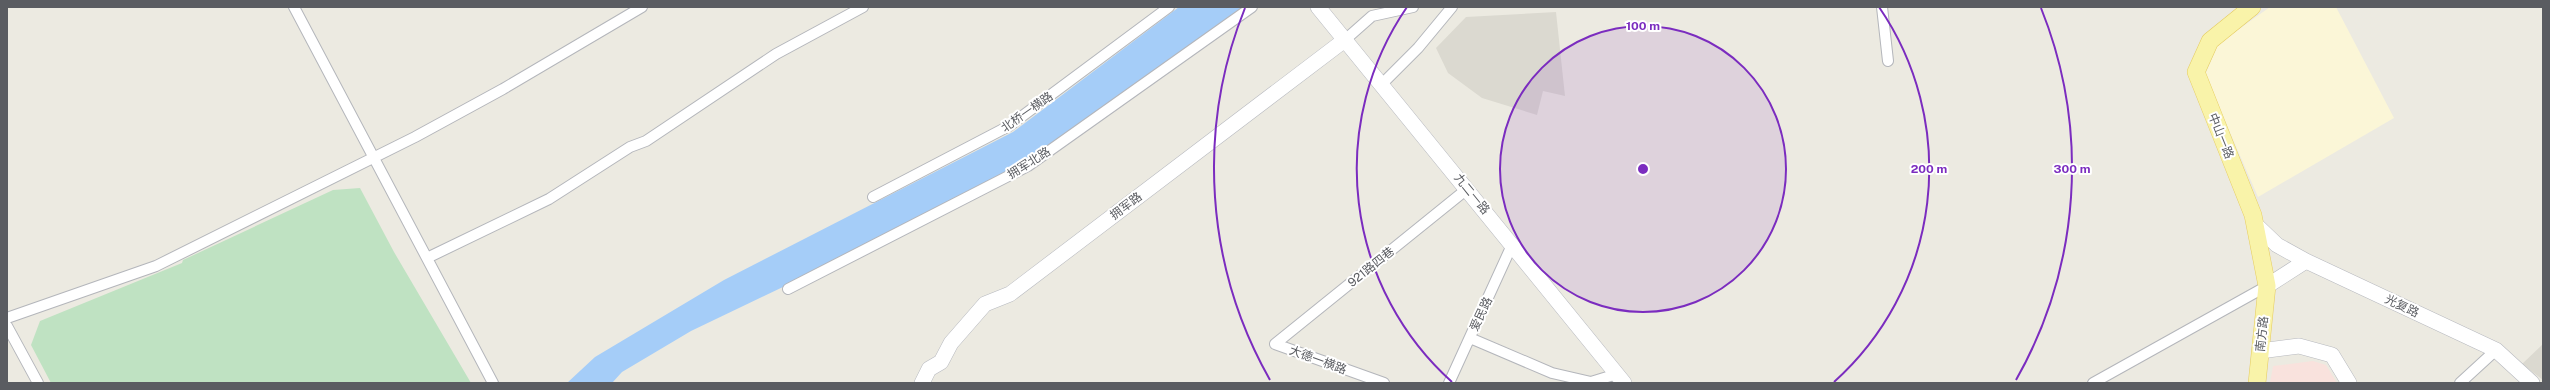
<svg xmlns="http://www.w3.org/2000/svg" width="2550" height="390" font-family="'Public Sans','Noto Sans SC',sans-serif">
<rect width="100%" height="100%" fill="#eceae1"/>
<path fill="#fbf6d7" d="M2270,7H2336L2394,118L2258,197L2205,75L2218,44Z"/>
<path fill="#dbd9d0" d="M1556,12L1565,96L1543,91L1537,115L1482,98L1448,73L1436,48L1466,17Z
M2543,344V380L2522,364Z"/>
<path fill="#f9e2dd" d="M2313,361L2326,365L2337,383H2270L2273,366Z"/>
<path fill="#bfe2c2" d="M360,188L394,252L471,383H51L31,345L40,321L182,263L183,260L333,190Z"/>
<path fill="#a5cdf8" d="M1179,7H1242L1034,158L785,286L691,331L622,372L612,383H567L595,357L724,280L1013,132Z"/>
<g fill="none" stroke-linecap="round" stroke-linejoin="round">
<defs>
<path id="street" d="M294,7L493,383
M1882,7L1888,61
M1346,39L1372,16L1413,7
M1382,84L1418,48L1452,7
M873,197L1009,126L1169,7
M427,258L549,199L630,147L646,141L776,54L863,7
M788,289L1028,166L1252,7
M7,318L156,266L415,137L503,89L642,7
M7,326L38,383
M1470,338L1552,373L1591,382L1617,374
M1275,344L1467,189
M1275,344L1384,383
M1449,383L1512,245
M2093,383L2267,286
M2460,383L2496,350"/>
<path id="secondary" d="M1318,7L1624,383
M2255,224L2277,245L2306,261
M2267,286L2306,261L2496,350L2532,383
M2260,351L2299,346L2332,355L2349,383
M922,383L929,369L941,362L951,343L985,304L1010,294L1346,39"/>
<path id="primary" d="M2252,7L2210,41L2196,72L2253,215L2267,286L2257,383"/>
</defs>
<use href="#street" stroke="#b4b6bb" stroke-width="12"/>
<use href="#secondary" stroke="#b7b9bf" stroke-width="16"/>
<use href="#primary" stroke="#e6cc5f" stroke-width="18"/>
<use href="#street" stroke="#fff" stroke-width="10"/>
<use href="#secondary" stroke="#fff" stroke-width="15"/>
<use href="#primary" stroke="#f9f3a9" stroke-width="17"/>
</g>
<circle cx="1643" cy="169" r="143" fill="#7b2cbf" fill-opacity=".12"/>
<g fill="none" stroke="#7b2cbf" stroke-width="2">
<circle cx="1643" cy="169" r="143"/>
<path d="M1452 382A286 286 0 0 1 1407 7M1879 7A286 286 0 0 1 1834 382"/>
<path d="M1270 380A429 429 0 0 1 1245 8M2041 8A429 429 0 0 1 2016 380"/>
</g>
<g text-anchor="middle" stroke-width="4" stroke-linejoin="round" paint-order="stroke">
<g font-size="12" fill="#5a5c61" stroke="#fff">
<text transform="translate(1027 112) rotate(-35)" y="4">北桥一横路</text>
<text transform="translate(2221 136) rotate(68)" y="4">中山一路</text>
<text transform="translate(1029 163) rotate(-32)" y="4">拥军北路</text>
<text transform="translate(1472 194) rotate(51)" y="4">九二一路</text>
<text transform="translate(1126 206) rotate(-37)" y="4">拥军路</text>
<text transform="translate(1371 267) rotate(-39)" y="4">921路四巷</text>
<text transform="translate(2402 306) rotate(25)" y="4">光复路</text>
<text transform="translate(1481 314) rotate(-65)" y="4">爱民路</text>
<text transform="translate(2262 334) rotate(-84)" y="4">南方路</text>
<text transform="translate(1318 360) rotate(20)" y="4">大德一横路</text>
</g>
</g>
<circle cx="1643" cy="169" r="6" fill="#7b2cbf" stroke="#fff" stroke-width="2"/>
<g font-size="12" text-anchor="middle" font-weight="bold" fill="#7b2cbf" stroke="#fff" stroke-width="4" stroke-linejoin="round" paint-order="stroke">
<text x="1643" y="30">100 m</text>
<text x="1929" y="173">200 m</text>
<text x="2072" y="173">300 m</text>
</g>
<rect width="2550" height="390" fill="none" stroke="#5a5c61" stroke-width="16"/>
</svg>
